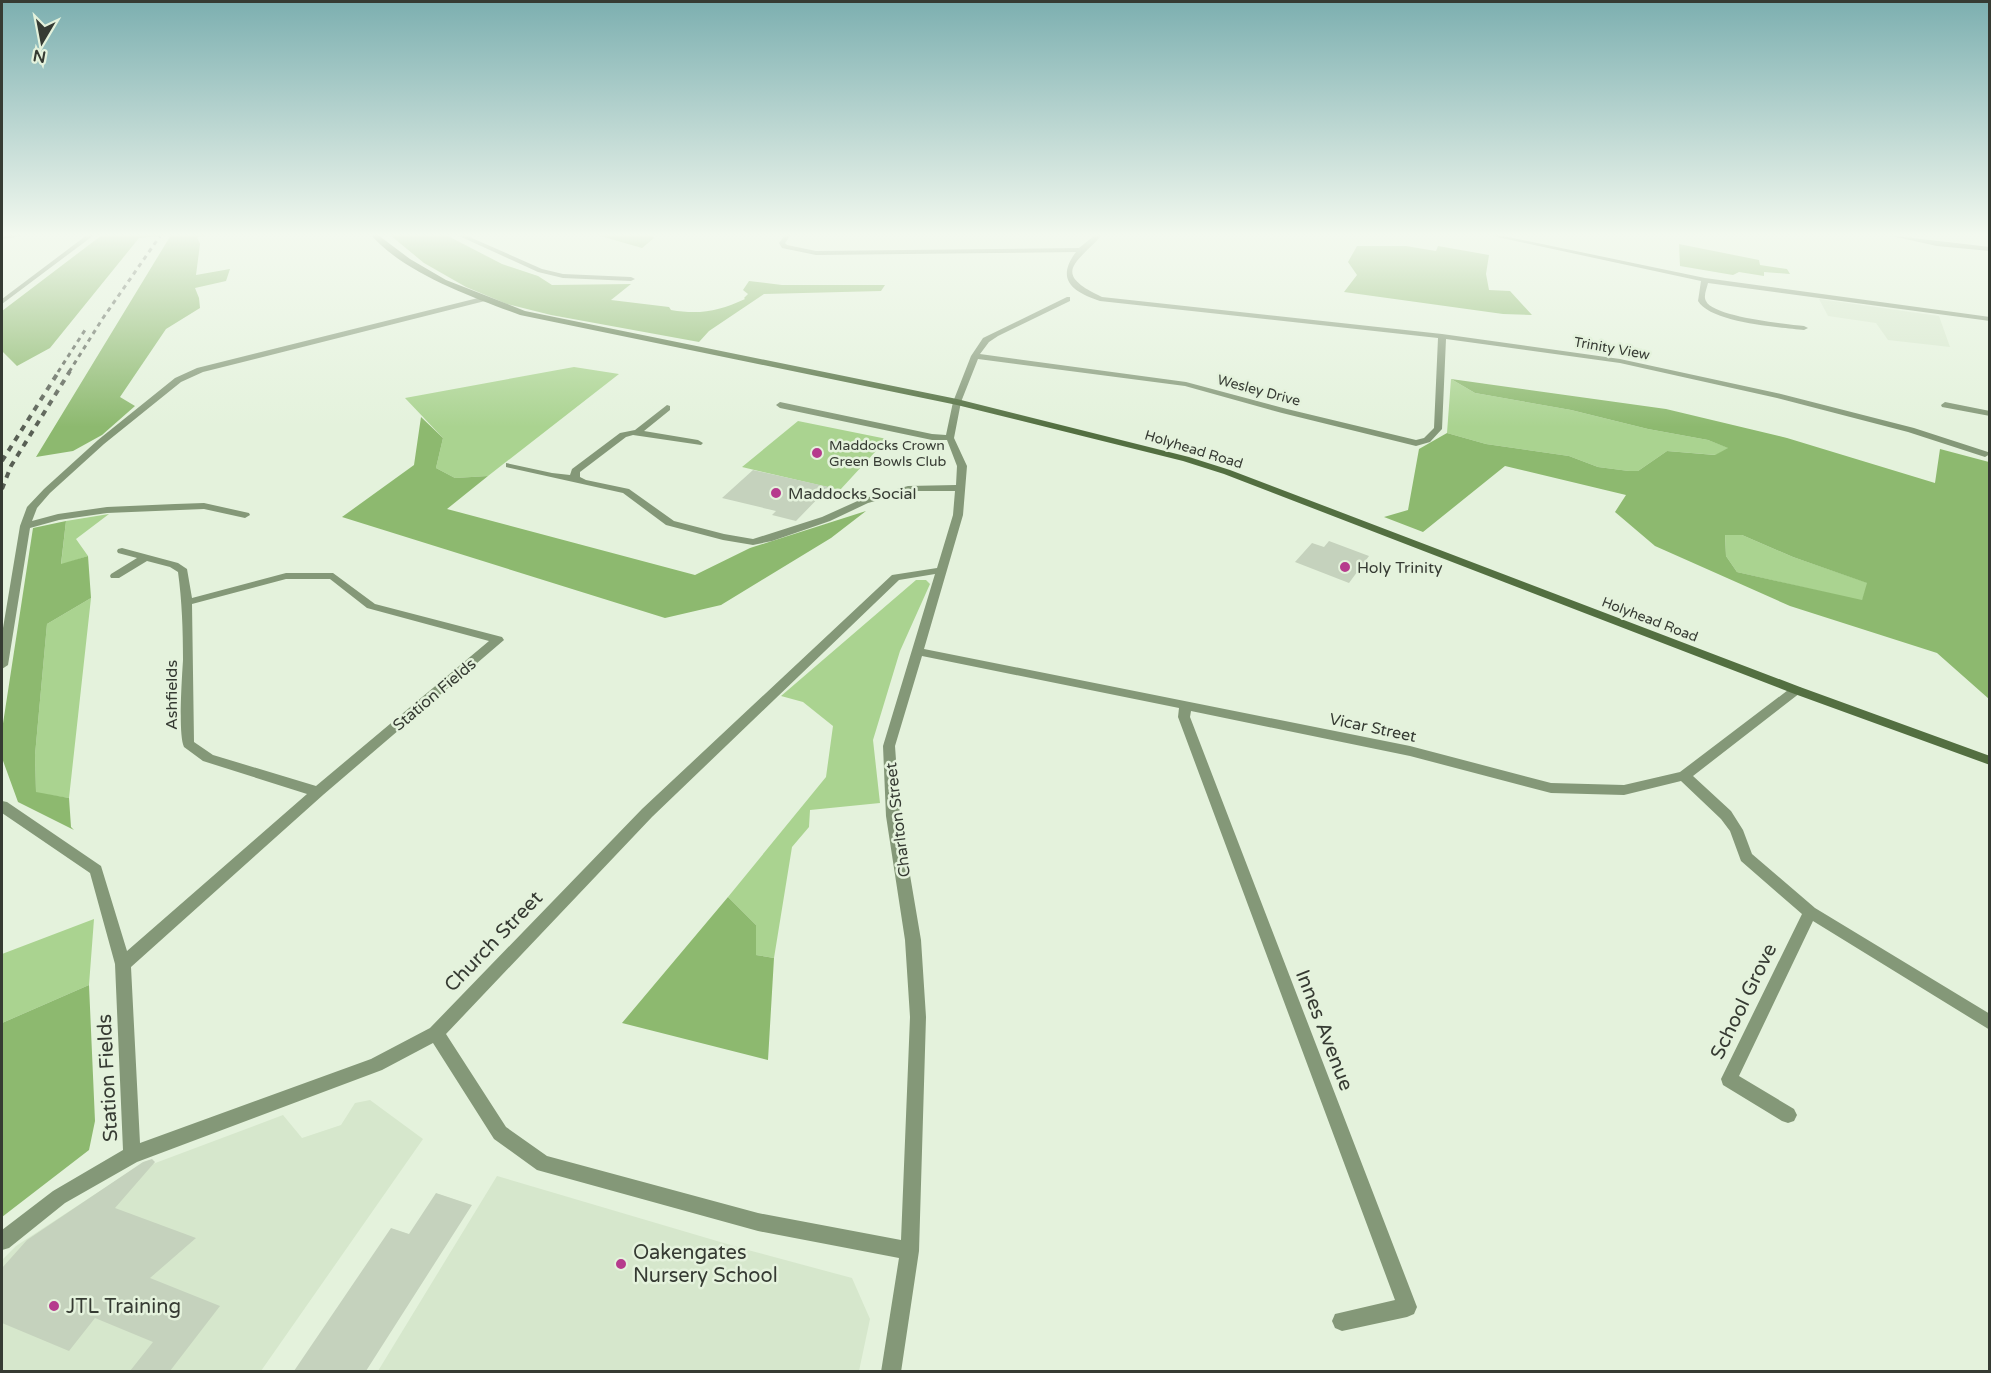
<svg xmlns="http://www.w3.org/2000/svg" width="1991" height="1373" font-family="'Varela Round',sans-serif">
<rect width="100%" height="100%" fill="#e4f2dc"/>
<path fill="#d6e7cc" d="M1819,299L1939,316L1950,347L1888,340L1876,323L1828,316Z
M370,1100L423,1139L261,1371L2,1372V1260L16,1246L126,1174L283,1115L302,1138L341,1125L355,1103Z
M497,1176L744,1249L852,1278L870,1319L859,1371H378Z"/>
<path fill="#aad390" d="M574,367L619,374L488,476L455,478L436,468L443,438L405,398Z
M1451,379L1475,393L1571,410L1648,429L1708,440L1729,448L1716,455L1667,451L1638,471H1629L1598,467L1569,456L1486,444L1447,433Z
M798,421L887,439L840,490L742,467Z
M109,514L76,539L88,556L61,565L66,521Z
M1725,534L1742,535L1793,557L1868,583L1862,601L1737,572L1726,556Z
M916,580H926L930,584L900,651L873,740L880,803L810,810L809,827L792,847L774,958L756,955V925L728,897L826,777L833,726L803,702L781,696Z
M91,598L69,798L36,793L35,755L47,624Z
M94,919L89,985L2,1023V954Z"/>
<path fill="#8db96f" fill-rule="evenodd" d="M102,235H211L197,237L200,244L196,275L230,269L226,281L195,288L199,298L200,308L166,329L120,397L135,406L102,435L73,451L36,457L171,235L139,238L50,348L17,366L2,351V311Z
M390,235H446L502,264L538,276L552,285L631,284L611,300L669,307L671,310C700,315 719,311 745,299L744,298L748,294L743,290L749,281L782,285H885L881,291L764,294L709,331L699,342L551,315L507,304L466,287L424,263Z
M597,235H652L654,238L642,248Z
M1679,244L1759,260L1760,265L1787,269L1790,274L1764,272V276L1739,272L1733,275L1680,266Z
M1357,246H1406L1436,251L1438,246L1489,255L1486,274L1489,290L1510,291L1532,315L1503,314L1344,292L1357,275L1348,262Z
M1451,379L1666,409L1787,438L1935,483L1940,449L1989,462V699L1937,653L1790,606L1655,546L1615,512L1626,495L1505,466L1423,532L1384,517L1408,510L1419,449L1447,433L1486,444L1569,456L1598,467L1629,471H1638L1667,451L1715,455L1728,448L1708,440L1648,429L1571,410L1475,393ZM1725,535H1742L1793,557L1867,583L1862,600L1737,572L1726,556Z
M421,417L443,438L436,468L455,478L488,476L447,509L695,575L750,548L866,511L831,538L721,605L665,618L342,517L414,465Z
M66,521L61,564L88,556L91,598L47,624L35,755L36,792L69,798L71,827L74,830L18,802L2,758V730L33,528Z
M728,897L756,925V955L774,958L768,1060L622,1023Z
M89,985L95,1121L89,1150L2,1217V1023Z"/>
<path fill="#c5d2bd" d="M753,470L829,487L796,521L772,515L776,511L722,498Z
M1329,541L1369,556L1349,583L1295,562L1312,543L1324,547Z
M152,1159L155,1162L115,1208L196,1238L150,1278L220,1306L170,1371H130L153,1342L95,1318L69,1351L2,1323V1268L27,1240L143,1162Z
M436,1193L472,1205L366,1371H294L391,1228L409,1234Z"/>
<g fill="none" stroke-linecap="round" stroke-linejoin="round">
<path fill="#849878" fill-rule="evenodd" d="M2,235H27L2,239Z
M87,235H94L2,304V299Z
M457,235H465L542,269L563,274L631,277L635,279L631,281L563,278L538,272Z
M785,235H791L785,243L787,245L816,251L1079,248L1095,235H1102C1077,263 1050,273 1102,297L1442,334L1620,359L1781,394L1914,428L1988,452L1990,454L1985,457L1908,432L1777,398L1620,363L1446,339L1442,429L1430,442L1416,446L1282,413L1185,386L978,359L961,402L954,438L967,466L963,515L924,649L1410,746L1551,783L1624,785L1680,772L1792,687H1800L1802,690L1800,693L1693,776L1731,811L1743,830L1752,854L1815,908L1990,1014V1030L1813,921L1739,1076L1794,1109L1797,1115L1794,1121L1788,1123L1782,1121L1723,1085L1721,1079L1802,914L1741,861L1730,831L1721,819L1681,781L1624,795L1551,793L1410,756L1191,711L1190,717L1417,1307L1414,1314L1407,1317L1342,1331L1335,1328L1332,1321L1335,1314L1395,1300L1178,717L1179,708L922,656L895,746L900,816L921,940L926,1017L919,1251L901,1372H881L899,1258L758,1231L537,1170L494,1139L433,1043L382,1070L137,1162L65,1203L9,1248L2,1250V1230L53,1191L123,1150L115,964L90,873L2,813V801L7,802L101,866L127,951L307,794L203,761L184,747C178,734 182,678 183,660C183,630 182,601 178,572L170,567L147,561L119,578H111L110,576L111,574L137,558L118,553L117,551L118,549L122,548L178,563L187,569L192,598L286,573H333L375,604L502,637L504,640L323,795L131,967L140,1143L371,1059L430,1028L642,809L892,575L937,568L953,515L955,491H911L868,503L830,521L772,541L753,545L723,540L666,525L623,493L506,467V463L552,473L570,475L572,469L620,433L635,430L667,405L670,406V410L644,431L698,440L703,443L701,445L633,435L626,437L580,472V477L586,480L629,489L674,521L724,534L753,539L822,517L862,499L908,486L956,485L957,466L947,440H932L780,408L776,405L780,402L932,434L946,435L953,402L971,356L983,338L1067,297H1070V301L998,336L989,342L980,354L1186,382L1287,409L1416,440L1424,438L1434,428L1438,338L1100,301C1073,292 1055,280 1076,252L816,255L782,248L779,243ZM935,574L883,746L886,816L905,940L910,1017L901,1240L758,1213L547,1156L506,1127L446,1034L652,817L899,580ZM286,579H330L367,608L489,641L316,786L213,755L194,742L192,604Z
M1488,235H1499L1705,278L1990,317V321L1708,283C1707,288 1703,296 1706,301C1713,317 1787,324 1804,326L1808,328L1804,330C1779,327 1711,323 1698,301L1701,281Z
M1887,235L1990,247V251L1937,246Z
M482,297L486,299L485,301L203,372L181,382L104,444L50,493L37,508L32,521L58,514L107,507L175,504L204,503L249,513L250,515L245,518L204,509L107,513L59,520L30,528L8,665L2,669V634L20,526L27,507L44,489L98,440L175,378L197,368Z
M1945,402L1990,411V416L1942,407L1941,405Z"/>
<path fill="#536f41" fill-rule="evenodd" d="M371,235H378L410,259L446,280L525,311L957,399L1189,457L1230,470L1800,687L1990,756V765L1792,693L1224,474L1183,461L957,405L520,315C474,298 404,273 371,235Z"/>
<path stroke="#585f54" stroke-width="3" stroke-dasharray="4.5 4.5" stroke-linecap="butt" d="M58,372L87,327
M69,372L103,318L160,236"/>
<path stroke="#585f54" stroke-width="4" stroke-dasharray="6 6" stroke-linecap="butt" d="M2,461L59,371
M2,489L11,466L70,371"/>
</g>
<linearGradient id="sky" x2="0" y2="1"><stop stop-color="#7cafb0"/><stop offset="0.55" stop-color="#f3f9ef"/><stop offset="1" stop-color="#f3f9ef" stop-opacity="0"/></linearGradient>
<rect width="1991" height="427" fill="url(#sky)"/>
<g fill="#b63b8d" stroke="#e4f2dc" stroke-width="2">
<circle cx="817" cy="453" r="6"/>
<circle cx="776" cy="493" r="6"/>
<circle cx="1345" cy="567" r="6"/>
<circle cx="621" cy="1264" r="6"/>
<circle cx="54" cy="1306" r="6"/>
</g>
<g text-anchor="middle" stroke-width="5" stroke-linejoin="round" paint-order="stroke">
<g font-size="14" fill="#363b33" stroke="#e4f2dc">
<text transform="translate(1612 348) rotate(10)" y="5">Trinity View</text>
<text transform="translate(1259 390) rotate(15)" y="5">Wesley Drive</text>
<text transform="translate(1194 449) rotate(17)" y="5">Holyhead Road</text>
<text transform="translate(1650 619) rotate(21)" y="5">Holyhead Road</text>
</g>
<g font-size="14" fill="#363b33" stroke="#e4f2dc" text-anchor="start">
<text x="829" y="450">Maddocks Crown<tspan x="829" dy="16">Green Bowls Club</tspan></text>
</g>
<g font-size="16" fill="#363b33" stroke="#e4f2dc" text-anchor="start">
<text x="788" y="499">Maddocks Social</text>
<text x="1357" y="573">Holy Trinity</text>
</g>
<g font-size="16" fill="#363b33" stroke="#e4f2dc">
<text transform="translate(434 694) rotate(-40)" y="6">Station Fields</text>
<text transform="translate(171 695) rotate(-90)" y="6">Ashfields</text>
<text transform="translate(1373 727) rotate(12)" y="6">Vicar Street</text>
<text transform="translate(897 820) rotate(-97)" y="6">Charlton Street</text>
</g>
<g font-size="20" fill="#363b33" stroke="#e4f2dc">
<text transform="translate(493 941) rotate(-46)" y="7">Church Street</text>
<text transform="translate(1743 1001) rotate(-64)" y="7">School Grove</text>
<text transform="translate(1325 1030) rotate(69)" y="7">Innes Avenue</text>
<text transform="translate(107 1078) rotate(-93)" y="7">Station Fields</text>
</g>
<g font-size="20" fill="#363b33" stroke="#e4f2dc" text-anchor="start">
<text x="633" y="1259">Oakengates<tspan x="633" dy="23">Nursery School</tspan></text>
<text x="66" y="1313">JTL Training</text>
</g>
</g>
<rect width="1991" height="1373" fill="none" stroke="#363b33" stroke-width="6"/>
<g transform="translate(42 42) rotate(190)" stroke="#e4f2dc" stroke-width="4.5" paint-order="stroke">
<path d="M0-4.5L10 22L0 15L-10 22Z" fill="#363b33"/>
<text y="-9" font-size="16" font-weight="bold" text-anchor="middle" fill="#363b33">N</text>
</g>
</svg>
